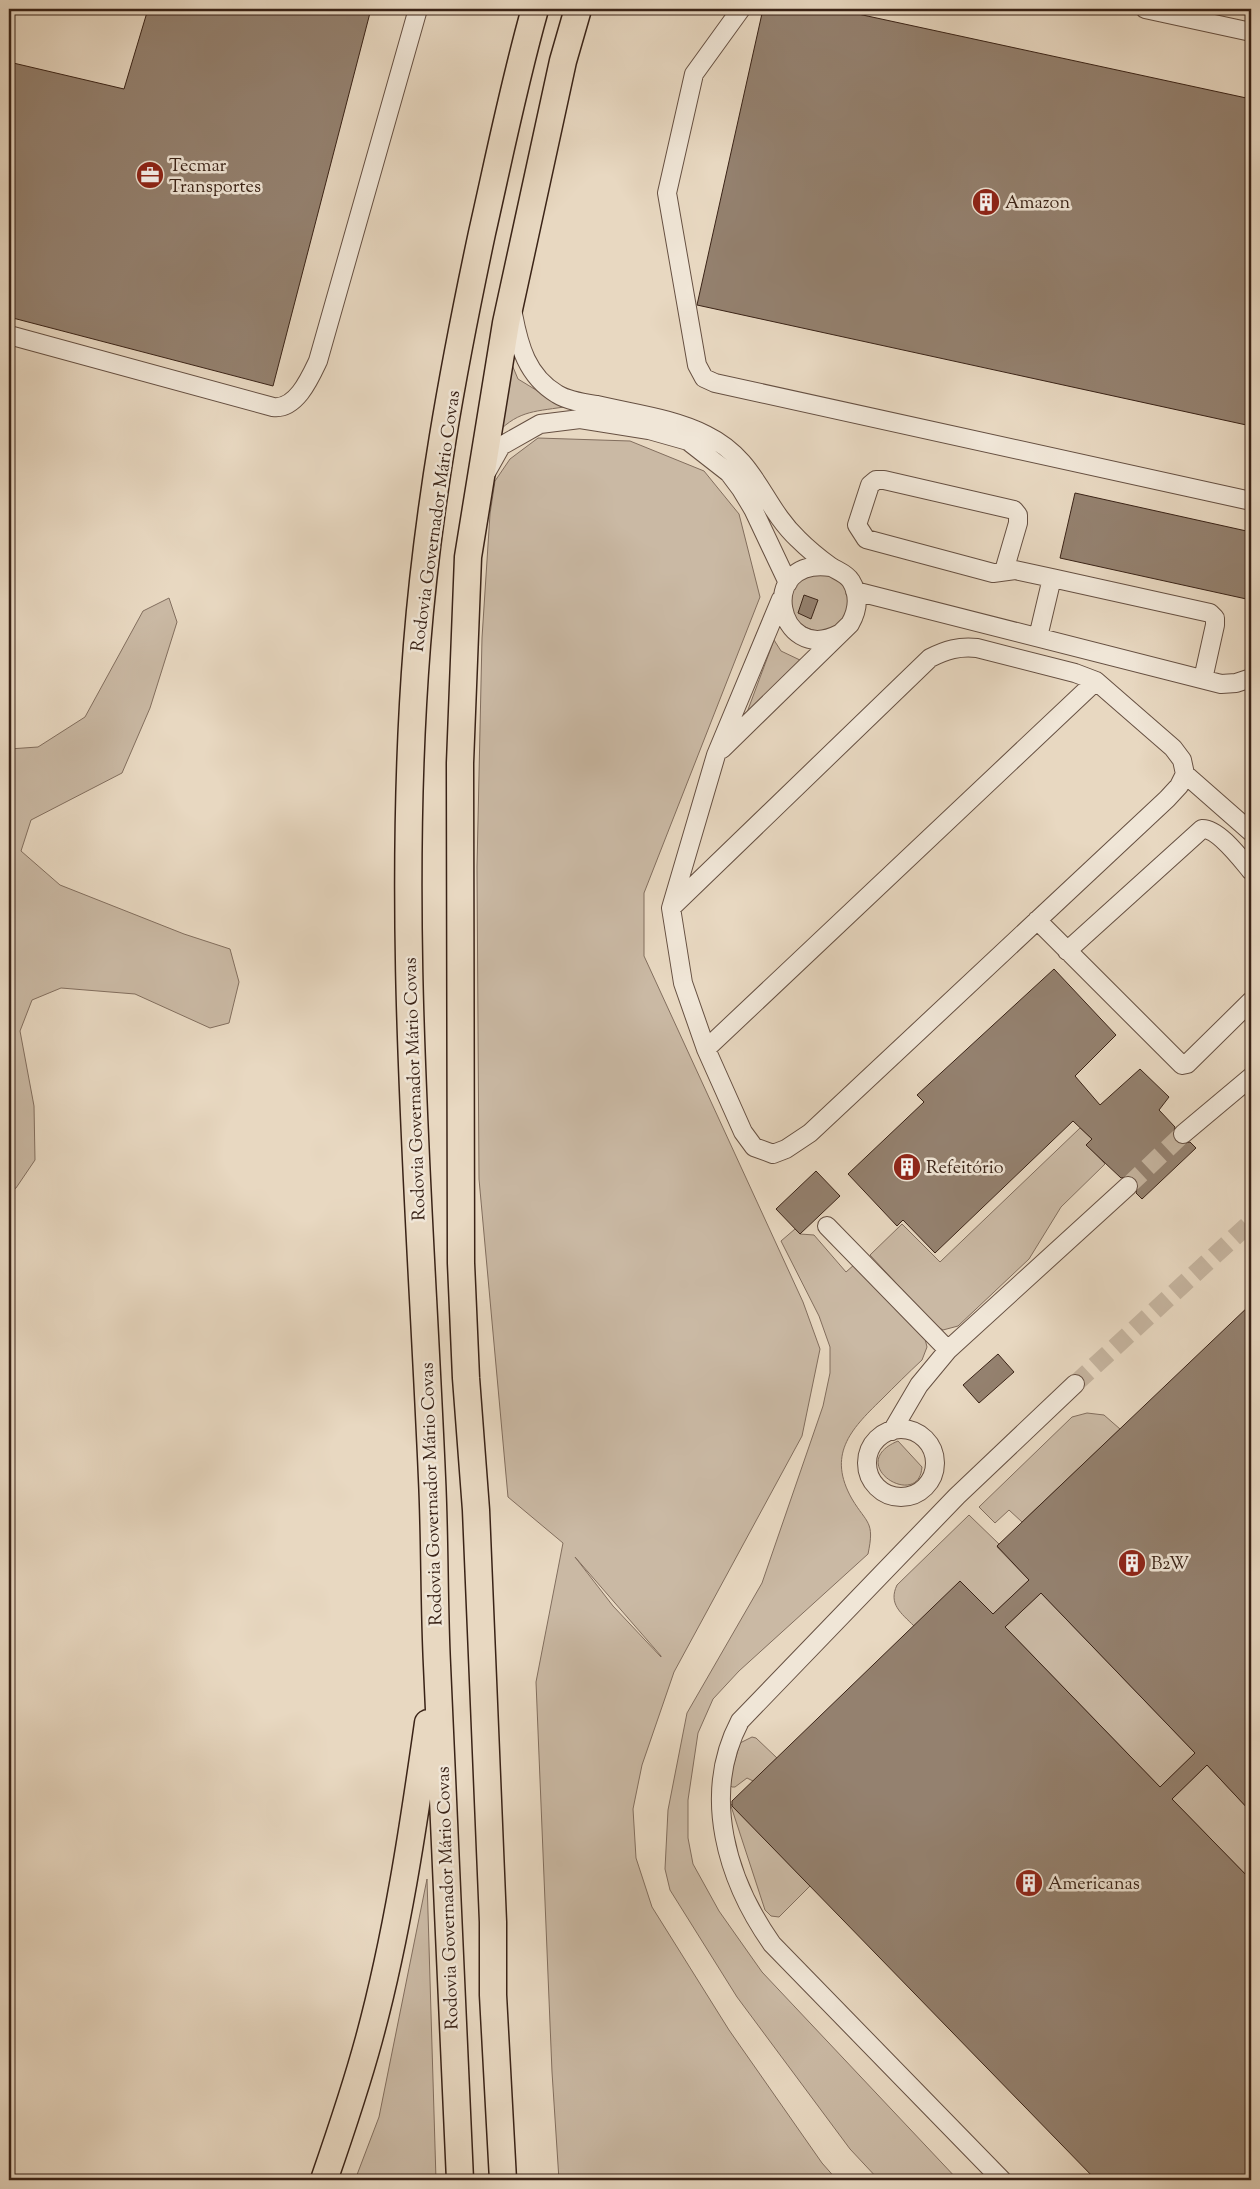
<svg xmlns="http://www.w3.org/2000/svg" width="1260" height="2189" font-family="'Sorts Mill Goudy',serif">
<rect width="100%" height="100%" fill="#e8d8c1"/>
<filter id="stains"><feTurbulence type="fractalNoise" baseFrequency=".004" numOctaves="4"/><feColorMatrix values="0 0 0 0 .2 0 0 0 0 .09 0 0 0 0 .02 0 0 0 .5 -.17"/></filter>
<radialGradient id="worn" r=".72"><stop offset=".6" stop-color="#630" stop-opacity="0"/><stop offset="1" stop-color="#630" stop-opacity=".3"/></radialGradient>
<path fill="#cab9a4" stroke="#826e5e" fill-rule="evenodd" d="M510,360L518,379L564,407C531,412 517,411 493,437Z
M538,438L630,441L704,471L739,514L760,597L644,893V956L803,1302L820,1349L802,1436L674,1672L642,1765L633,1809L636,1858L652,1907L729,2030L822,2163L837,2180H559L552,2072L536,1682L563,1543L508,1497L479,1179L477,867L482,638L490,514L495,481L510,459ZM575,1557L661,1656V1657L613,1606Z
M791 602a29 29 0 1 1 58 0a29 29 0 1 1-58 0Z
M169,598L177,622L150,708L122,773L31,820L21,851L60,885L184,934L230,949L239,982L229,1023L210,1028L135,994L61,988L32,1000L20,1031L34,1106L35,1160L16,1188L9,1192V749L38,747L85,717L143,611Z
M774,640L781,651L802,661L746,715Z
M1080,1128L1092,1139L1087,1145L1105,1164L1061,1207L1029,1259L958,1326L943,1330L935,1325L870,1255L902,1224L940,1262Z
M795,1229L800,1234L814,1235L846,1272L855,1264L924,1335L927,1347L922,1360C908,1373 895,1386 881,1400C850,1430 827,1455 852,1499C867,1524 875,1521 868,1554L739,1671L713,1699L698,1733L688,1800V1838L693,1864L719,1911L762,1972L958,2180H879L850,2149L737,1997L670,1890L665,1869L668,1810L687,1713L762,1583L823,1406L830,1373V1347L819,1316L781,1241Z
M1087,1413L1104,1415L1120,1429L1022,1522L1009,1510L995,1523L979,1507L1072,1417Z
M898,1441L922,1467C919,1511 843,1464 898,1441Z
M969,1515L999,1544L997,1547L1029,1580L993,1614L914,1626C901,1613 888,1604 897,1585Z
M1041,1593L1195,1753L1160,1787L1005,1627Z
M752,1737L756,1738L777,1758L753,1781L747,1778L735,1787H732L728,1784L740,1743Z
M1207,1765L1251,1812V1880L1172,1799Z
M730,1803L810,1886L779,1917L771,1916L765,1910Z
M427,1879L436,2180H355L379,2117Z"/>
<path fill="#94816f" stroke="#3a2317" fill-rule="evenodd" d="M148,9H371L273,386L9,317V62L124,89Z
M763,9H835L1251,99V426L697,305Z
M1075,493L1251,532V600L1060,558Z
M804,595L818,600L811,619L798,613Z
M1054,969L1116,1035L1075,1076L1100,1105L1140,1069L1169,1097L1159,1110L1175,1127L1173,1135L1175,1140L1180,1144L1190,1142L1196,1148L1142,1199L1136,1193L1138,1184L1136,1179L1131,1176L1121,1178L1086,1145L1092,1139L1073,1121L935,1253L903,1220L897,1226L848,1174L924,1102L917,1095Z
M816,1171L840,1196L800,1234L776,1209Z
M1251,1304V1812L1207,1765L1172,1799L1251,1880V2180H1096L732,1806V1801L960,1581L993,1614L1029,1580L997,1546ZM1041,1593L1195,1753L1160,1787L1005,1627Z
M998,1354L1014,1372L979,1403L963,1385Z"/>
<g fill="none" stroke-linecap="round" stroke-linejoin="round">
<path stroke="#c5b49f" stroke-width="18" stroke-dasharray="18 9" stroke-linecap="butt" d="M1128,1186L1183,1134
M1075,1384L1251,1222"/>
<defs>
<path id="minor" d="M741,9L694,74L667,193L697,365L704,378L715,383L1251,501
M1145,9L1251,32
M513,314C519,346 527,376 557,394C568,401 584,403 597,405C634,414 672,418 706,435C757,460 762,505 798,539C808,549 819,558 830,566C837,571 846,573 851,581C860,596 858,610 850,624L722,749
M9,335L273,407C296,410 310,378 318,361L418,9
M487,471L501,446L540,424L580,419L649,430L688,441L729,473L741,489L753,509L788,583
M831,567C755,556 777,666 839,634
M1004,571L1018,523V515L1014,510L884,480H876L870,485L857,525L866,539L993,573L1015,570L1052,578L1038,637
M1052,578L1210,613L1215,618V625L1203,679
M855,591L1221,684L1236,683L1251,678
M1185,774L1251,832
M671,908L930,658C946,650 959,646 977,648L1075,673L1096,681L1173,748L1182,760L1185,774L1179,786L1167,799L810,1133L786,1149L773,1154L754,1147L743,1132L706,1049L683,983L671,908L716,755L781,599
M1037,920L1182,1065L1187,1064L1251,1001
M1067,951L1202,829C1218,828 1241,859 1251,871
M706,1049L1096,681
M1183,1134L1251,1077
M827,1226L948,1350
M867 1463a34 34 0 1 1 68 0a34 34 0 1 1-68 0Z
M892,1431L919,1385L948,1350L1128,1186
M1002,2180L772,1944C727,1880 701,1795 740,1721L957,1496L1075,1384"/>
<path id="highway" d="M324,2180C340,2134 356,2087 369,2039C397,1936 413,1829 428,1723
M460,2180C451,2009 444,1837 437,1665C434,1603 435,1540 432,1478C420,1201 395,922 417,645C428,506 453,369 482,233C499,158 514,83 535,9
M503,2180L493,1995V1922L476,1510L466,1378L461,1263L460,763L468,557L506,323L563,61L578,9"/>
</defs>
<use href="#minor" stroke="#665042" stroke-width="20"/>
<use href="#highway" stroke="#3a2317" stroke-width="29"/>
<use href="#minor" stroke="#f0e6d7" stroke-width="18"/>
<use href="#highway" stroke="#e8d8c1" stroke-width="26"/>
</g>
<defs>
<symbol id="office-disc" viewBox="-11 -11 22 22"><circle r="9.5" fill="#8f2418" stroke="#f0e6d7"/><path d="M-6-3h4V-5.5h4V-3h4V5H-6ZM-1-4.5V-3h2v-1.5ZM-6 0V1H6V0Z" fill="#fff"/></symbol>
<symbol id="building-disc" viewBox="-11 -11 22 22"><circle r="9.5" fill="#8f2418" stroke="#f0e6d7"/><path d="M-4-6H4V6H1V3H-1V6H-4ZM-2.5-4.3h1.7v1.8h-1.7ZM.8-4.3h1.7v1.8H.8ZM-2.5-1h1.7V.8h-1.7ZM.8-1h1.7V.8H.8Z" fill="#fff"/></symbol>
</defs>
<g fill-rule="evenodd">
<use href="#office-disc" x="134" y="159" width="32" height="32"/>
<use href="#building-disc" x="970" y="186" width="32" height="32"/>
<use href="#building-disc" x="891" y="1151" width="32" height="32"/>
<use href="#building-disc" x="1116" y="1547" width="32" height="32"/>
<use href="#building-disc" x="1013" y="1867" width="32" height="32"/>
</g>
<g text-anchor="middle" stroke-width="5" stroke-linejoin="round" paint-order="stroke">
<g font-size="18" fill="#3a2317" stroke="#f0e6d7" text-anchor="start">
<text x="169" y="171">Tecmar<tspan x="169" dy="21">Transportes</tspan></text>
<text x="1005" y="208">Amazon</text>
<text x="926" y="1173">Refeitório</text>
<text x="1151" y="1569">B2W</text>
<text x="1048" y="1889">Americanas</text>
</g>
<g font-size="18" fill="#3a2317" stroke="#f0e6d7">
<text transform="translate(435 521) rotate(-82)" y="6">Rodovia Governador Mário Covas</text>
<text transform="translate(414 1089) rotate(-92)" y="6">Rodovia Governador Mário Covas</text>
<text transform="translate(431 1494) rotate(-92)" y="6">Rodovia Governador Mário Covas</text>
<text transform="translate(447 1898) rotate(-92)" y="6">Rodovia Governador Mário Covas</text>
</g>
</g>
<rect width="1260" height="2189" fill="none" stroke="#e8d8c1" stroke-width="30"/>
<rect x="10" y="10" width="1240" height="2169" fill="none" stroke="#3a2317" stroke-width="2.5"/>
<rect x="15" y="15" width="1230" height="2159" fill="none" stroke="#3a2317"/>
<rect width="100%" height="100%" filter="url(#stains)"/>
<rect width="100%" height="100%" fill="url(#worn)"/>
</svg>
